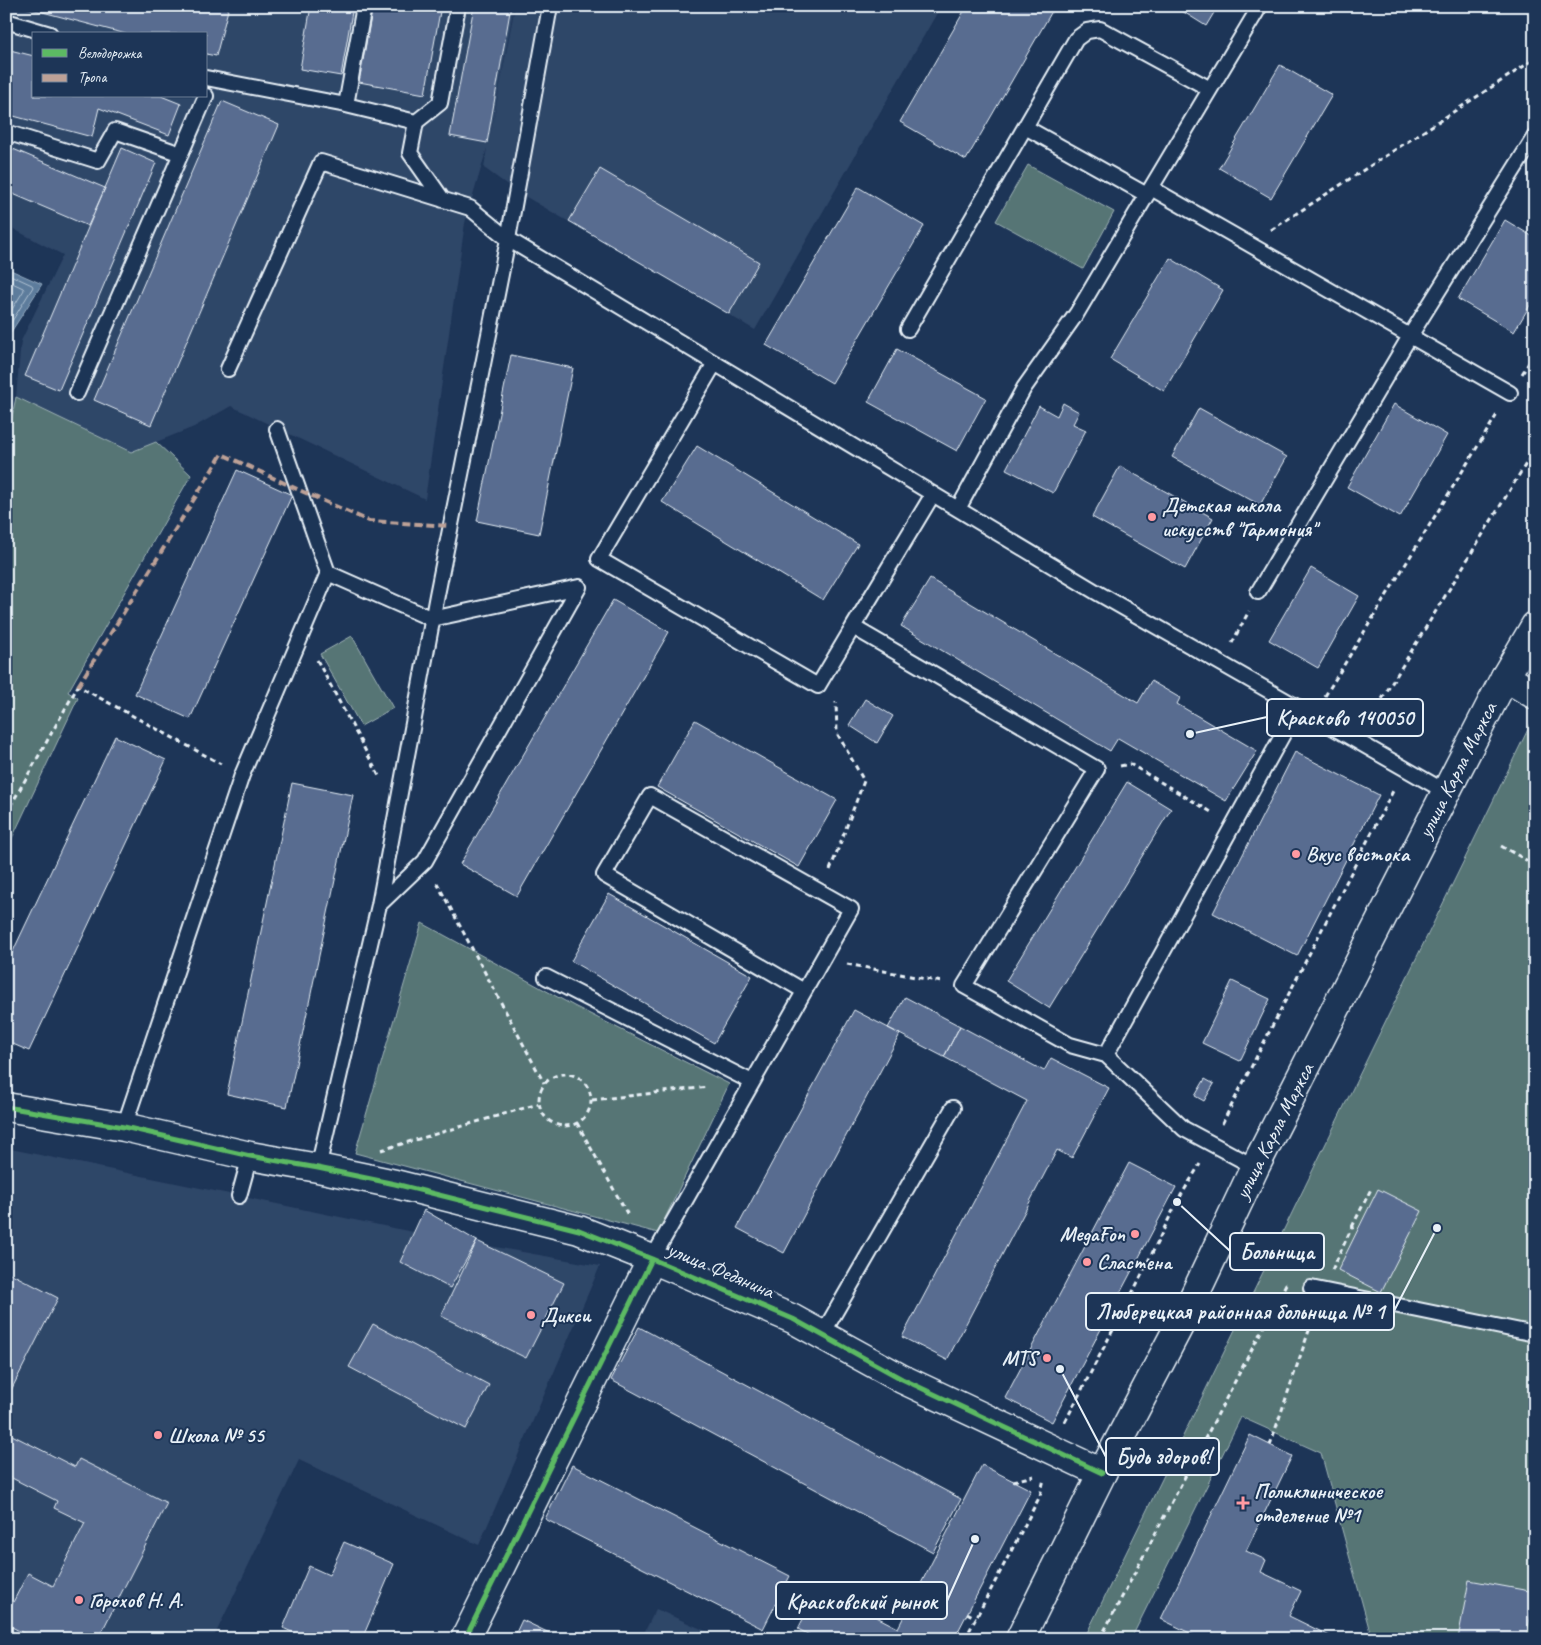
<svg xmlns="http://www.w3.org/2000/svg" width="1541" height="1645" font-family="Caveat,sans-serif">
<rect width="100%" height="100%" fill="#1d3557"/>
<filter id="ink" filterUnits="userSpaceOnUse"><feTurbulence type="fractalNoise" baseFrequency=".02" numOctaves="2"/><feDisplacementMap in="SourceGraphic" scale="10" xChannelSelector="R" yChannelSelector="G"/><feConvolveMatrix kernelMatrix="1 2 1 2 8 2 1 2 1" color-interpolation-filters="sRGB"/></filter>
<g filter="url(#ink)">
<path fill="#2f4668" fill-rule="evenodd" d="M6,6H514L491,133L515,6H941L755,330L516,191L484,168L487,148L465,223L425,499L231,406L194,427L131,452L16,397L21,341L63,255L6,225ZM34,34H206V96H34Z
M6,1148L408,1231L600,1266L479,1545L299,1460L213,1639H6Z
M656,1609L724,1639H641Z"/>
<path fill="#567574" stroke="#9fb3b6" d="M1028,165L1114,212L1083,269L996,221Z
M16,397L131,452L156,442L191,475L68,692L78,698L6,851V445Z
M352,636L393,708L361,726L320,654Z
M1535,715V1639H1372L1321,1453L1241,1417L1131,1639H1084Z
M422,923L574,1006L729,1084L658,1233L355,1153Z"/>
<path fill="#5d7c9c" stroke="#95abc1" d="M6,268L42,284L9,335L6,366Z"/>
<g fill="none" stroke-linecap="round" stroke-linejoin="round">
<path stroke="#b0c2d3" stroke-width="1" d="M6,273L32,285L33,287L6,331
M6,280L23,288L24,290L6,319"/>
</g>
<path fill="#596c90" stroke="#e8f1f8" d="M20,6H229L216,56L206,54V34H126Z
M311,6H353L341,76L300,69Z
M373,6H441L425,94L359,82Z
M474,6H511L487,143L450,136Z
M967,6H1055L966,160L900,122Z
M1174,6H1218L1206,26Z
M6,49L34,56V96H161L181,104L169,135L99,108L92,137L6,114Z
M1280,65L1332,95L1271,198L1219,168Z
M222,101L279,125L151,425L94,400Z
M6,146L105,188L88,226L6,191Z
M122,148L156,163L59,390L25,376Z
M600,169L759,262L729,314L569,221Z
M858,187L924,226L832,383L766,345Z
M1505,220L1535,238V297L1514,332L1458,299Z
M1170,258L1223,290L1164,391L1110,359Z
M897,349L986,398L957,451L868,402Z
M511,355L573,368L539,534L477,521Z
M1063,403L1079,412L1073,424L1086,430L1053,493L1006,469L1039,406L1057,416Z
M1394,404L1447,435L1400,517L1347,487Z
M1199,408L1287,457L1260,505L1172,457Z
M697,446L858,544L823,600L662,502Z
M1120,466L1213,518L1185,569L1092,517Z
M237,470L292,495L190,719L135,694Z
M1311,568L1359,596L1318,668L1269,640Z
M930,579L1138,703L1151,681L1180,698L1177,704L1257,751L1226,801L1118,738L1110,751L901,626Z
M613,600L669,632L517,896L460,864Z
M865,699L893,716L877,743L849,725Z
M695,720L837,800L799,867L657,787Z
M115,736L166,760L29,1051L6,1041V966Z
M1295,752L1379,795L1297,956L1213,913Z
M1127,782L1171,809L1049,1008L1006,981Z
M292,783L353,795L287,1107L227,1094Z
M609,894L752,976L714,1043L571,961Z
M1232,981L1270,999L1240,1061L1202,1043Z
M905,997L960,1026L944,1057L888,1028Z
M854,1010L900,1034L784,1253L737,1228Z
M960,1026L1044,1071L1051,1058L1109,1088L1072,1158L1057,1150L947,1360L902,1337L1027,1101L944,1057Z
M1205,1079L1214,1084L1204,1101L1195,1096Z
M1129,1163L1176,1187L1052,1422L1005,1398Z
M1378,1189L1422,1211L1381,1292L1338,1270Z
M424,1210L477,1241L450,1288L400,1262Z
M477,1241L564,1283L526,1358L441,1316Z
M6,1271L58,1298L6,1400Z
M373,1324L489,1385L466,1429L349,1367Z
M639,1327L961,1499L933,1552L611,1380Z
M6,1432L75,1467L79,1459L167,1503L98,1639H35L6,1624V1616L28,1573L53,1586L85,1523L54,1508L57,1501L6,1475Z
M1250,1435L1292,1456L1246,1551L1266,1560L1261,1572L1301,1591L1289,1616L1336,1639H1202L1161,1619Z
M572,1465L790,1576L763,1629L545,1519Z
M982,1465L1031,1490L954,1639H817L798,1629L819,1587L898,1628Z
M344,1542L394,1564L362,1639H307L283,1628L309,1566L329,1575Z
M1469,1580L1535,1592L1526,1639H1458Z
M522,1620L562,1639H513Z"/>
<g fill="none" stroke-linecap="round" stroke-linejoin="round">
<defs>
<path id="service" d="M364,6L346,105L416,122
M6,21L50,34
M206,78L346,105
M1025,127L1147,195
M6,132L98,161L115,131L181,154
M1151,188L1260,6
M443,200L410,153L416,122L440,103L458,6
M908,329L1076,39L1087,31L1100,29L1210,89
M715,363L599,559L818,686L853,627
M228,369L321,162L470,208L508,239L1096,592L1446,792
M77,393L206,96
M1510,393L1410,336L1535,136
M277,429L328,573
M933,494L853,627L1097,769L964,986L1070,1045L1106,1055
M958,509L1024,388L1077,313L1151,188L1410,336L1258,592
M546,977L752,1082
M124,1127L242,775L328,573L432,619L579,587L425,861L379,905
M1255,1167L1184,1129L1106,1055L1298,707
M318,1168L379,905L437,595L508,239L550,6
M239,1196L250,1156
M652,1259L851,909L650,796L604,875L804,991
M1311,1288L1535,1334
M822,1335L953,1108"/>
<path id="minor" d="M1505,677L1535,695
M6,1107L124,1127L250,1156L318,1168L395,1184L579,1230L652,1259L793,1319L902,1379L1102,1473
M465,1639L652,1259"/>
<path id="primary" d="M1020,1639L1102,1473L1189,1307L1255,1167L1446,792L1505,677L1535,626"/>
</defs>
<use href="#service" stroke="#e8f1f8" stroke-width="18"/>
<use href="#minor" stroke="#e8f1f8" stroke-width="31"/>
<use href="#primary" stroke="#e8f1f8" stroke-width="31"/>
<path stroke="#e8f1f8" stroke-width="3" stroke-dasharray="5 4" stroke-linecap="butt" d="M1271,230L1535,59
M1522,374L1535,353
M1232,643L1249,611
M317,660L379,776
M1325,696L1498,413
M1368,722L1535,449
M1120,766L1130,764L1213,813
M6,814L78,686L221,764
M1501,846L1535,865
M830,870L864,781L837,733L836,702
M437,883L544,1083
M847,964L942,982
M539 1100a26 26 0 1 1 52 0a26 26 0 1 1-52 0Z
M592,1100L708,1087
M577,1123L629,1217
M1222,1124L1394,789
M381,1150L538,1104
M1352,1227L1372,1187
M1332,1270L1352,1227L1358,1229
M1065,1422L1139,1280L1177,1202L1200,1164
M1270,1445L1315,1313
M1013,1481L1034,1476
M967,1613L976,1618
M965,1639L1040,1496L1044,1479
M1100,1639L1286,1284H1290"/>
<use href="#service" stroke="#1d3557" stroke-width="14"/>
<use href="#minor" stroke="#1d3557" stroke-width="28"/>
<use href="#primary" stroke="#1d3557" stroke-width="28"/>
<path stroke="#bda197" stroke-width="4" stroke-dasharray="8 4" stroke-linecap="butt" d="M78,686L222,454L299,490L369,521L450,526"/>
<defs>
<path id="cycleway" d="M6,1107L124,1127L250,1156L318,1168L395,1184L579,1230L652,1259L793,1319L902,1379L1102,1473
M465,1639L652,1259"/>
</defs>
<use href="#cycleway" stroke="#1d3557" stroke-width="8"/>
<use href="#cycleway" stroke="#5cba63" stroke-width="5"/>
</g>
</g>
<g fill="#ff9aa2" stroke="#1d3557" stroke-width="2">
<circle cx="1152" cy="517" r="5"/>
<circle cx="1296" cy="854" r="5"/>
<circle cx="1135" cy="1234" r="5"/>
<circle cx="1087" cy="1262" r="5"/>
<circle cx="531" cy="1315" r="5"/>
<circle cx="1047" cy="1358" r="5"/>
<circle cx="158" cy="1435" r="5"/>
<path d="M1240.5 1495.5h5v5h5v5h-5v5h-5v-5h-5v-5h5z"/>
<circle cx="79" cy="1600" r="5"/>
</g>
<g text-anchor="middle" stroke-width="4" stroke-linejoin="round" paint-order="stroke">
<g font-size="21" font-weight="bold" fill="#e8f1f8" stroke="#1d3557" text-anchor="start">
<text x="1162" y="512">Детская школа<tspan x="1162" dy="24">искусств "Гармония"</tspan></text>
<text x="1306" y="861">Вкус востока</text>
<text x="1125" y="1241" text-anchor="end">MegaFon</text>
<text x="1097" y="1269">Сластена</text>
<text x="541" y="1322">Дикси</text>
<text x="1037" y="1365" text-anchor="end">MTS</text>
<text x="168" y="1442">Школа № 55</text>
<text x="1254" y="1498">Поликлиническое<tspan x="1254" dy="24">отделение №1</tspan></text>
<text x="89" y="1607">Горохов Н. А.</text>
</g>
<g font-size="21" fill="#e8f1f8" stroke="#1d3557">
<text transform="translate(1457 770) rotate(-63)" y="7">улица Карла Маркса</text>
<text transform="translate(1274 1131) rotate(-63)" y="7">улица Карла Маркса</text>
<text transform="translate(721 1270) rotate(23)" y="7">улица Федянина</text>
</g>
</g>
<path fill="none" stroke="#e8f1f8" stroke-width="2" d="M1190 734L1267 717M1177 1202L1230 1251M1437 1228L1394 1311M1060 1369L1106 1457M975 1539L947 1601"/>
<g fill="#e8f1f8" stroke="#1d3557" stroke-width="2">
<circle cx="1190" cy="734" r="5"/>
<circle cx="1177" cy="1202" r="5"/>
<circle cx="1437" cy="1228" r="5"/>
<circle cx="1060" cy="1369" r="5"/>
<circle cx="975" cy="1539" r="5"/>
</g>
<g fill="#1d3557" stroke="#e8f1f8" stroke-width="2">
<rect x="1267" y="699" width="156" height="37" rx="5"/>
<rect x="1230" y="1233" width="94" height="37" rx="5"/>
<rect x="1086" y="1293" width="308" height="37" rx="5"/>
<rect x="1106" y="1438" width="113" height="37" rx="5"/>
<rect x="776" y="1582" width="171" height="37" rx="5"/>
</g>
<g font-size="22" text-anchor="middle" font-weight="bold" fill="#e8f1f8">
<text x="1345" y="725">Красково 140050</text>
<text x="1277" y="1259">Больница</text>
<text x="1240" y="1319">Люберецкая районная больница № 1</text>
<text x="1163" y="1464">Будь здоров!</text>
<text x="862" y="1609">Красковский рынок</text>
</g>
<rect width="1541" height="1645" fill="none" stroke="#1d3557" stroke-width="25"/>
<rect x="12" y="12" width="1516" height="1620" fill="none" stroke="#e8f1f8" stroke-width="2" filter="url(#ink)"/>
<rect x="32" y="32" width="175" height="65" fill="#1d3557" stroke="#6e8097"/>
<rect x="42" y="49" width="25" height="8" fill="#5cba63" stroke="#6e8097"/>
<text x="78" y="58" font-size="15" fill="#e8f1f8">Велодорожка</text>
<rect x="42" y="74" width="25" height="8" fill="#bda197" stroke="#6e8097"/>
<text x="78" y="82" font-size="15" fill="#e8f1f8">Тропа</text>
</svg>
